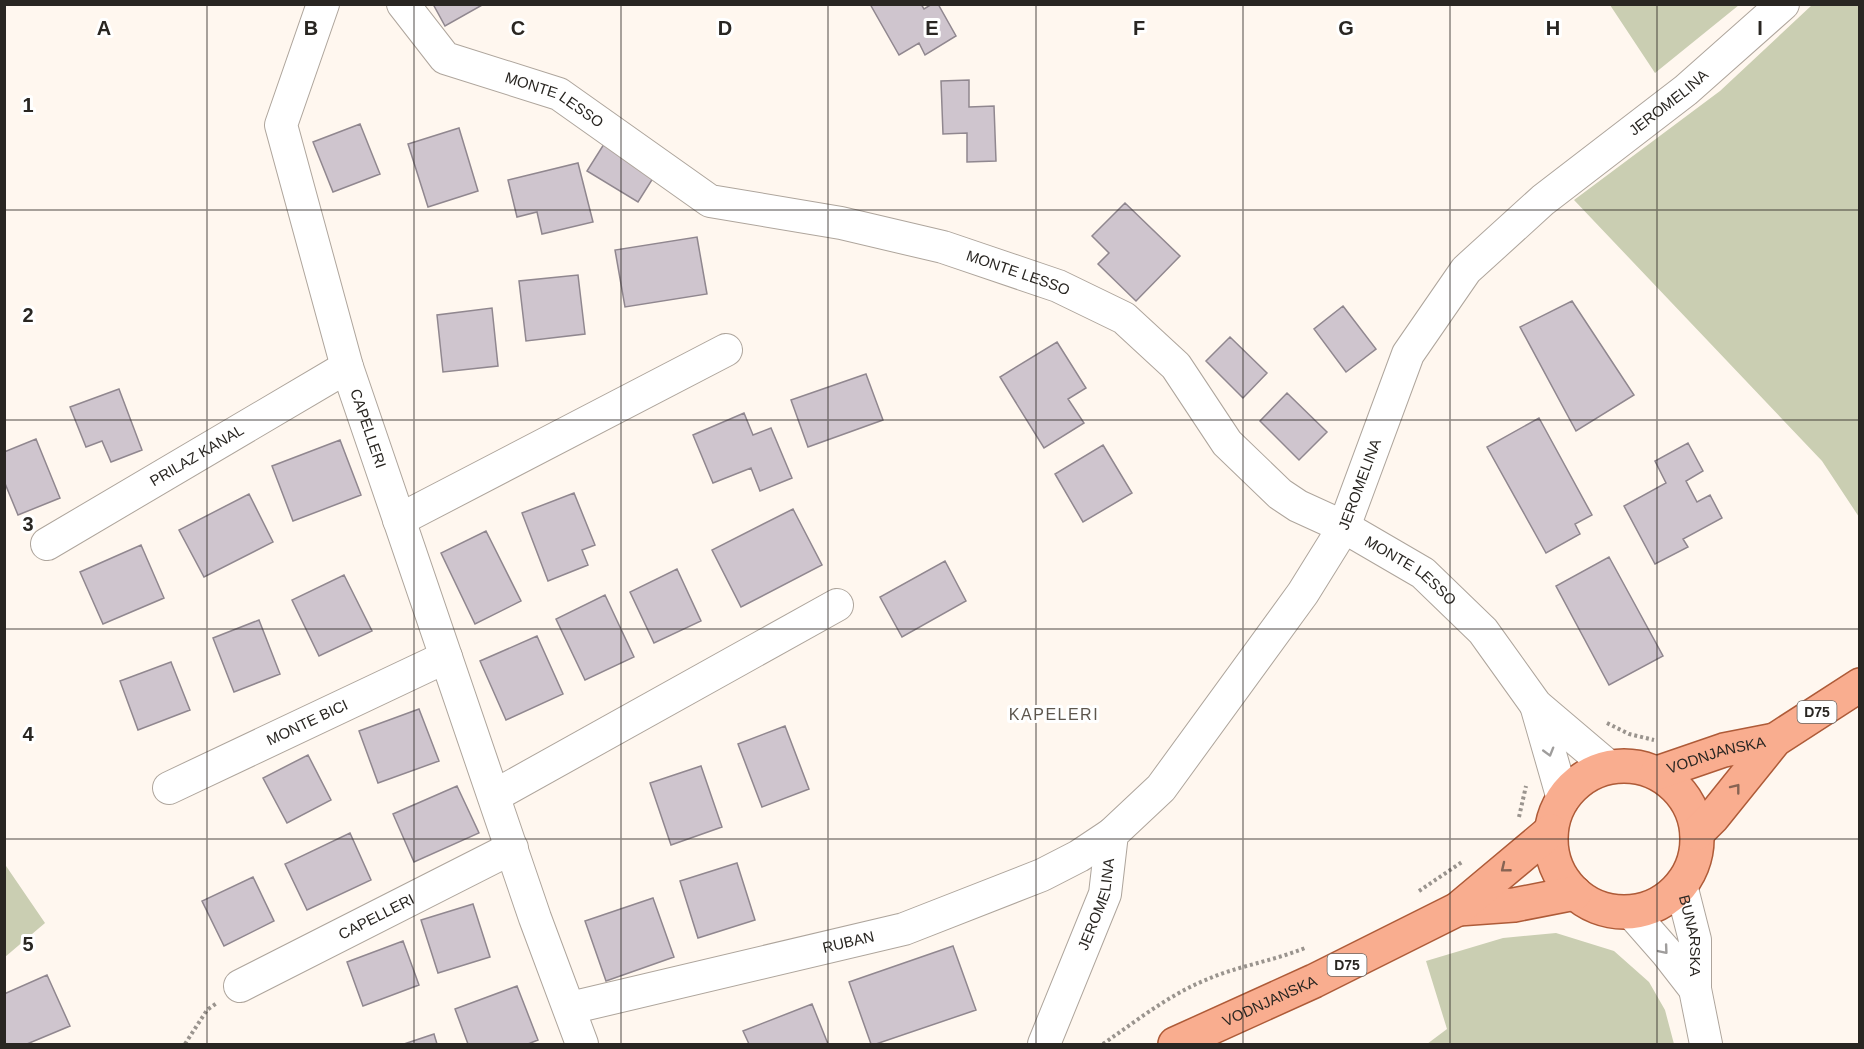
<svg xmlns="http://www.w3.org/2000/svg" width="1864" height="1049" font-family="Helvetica,sans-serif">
<rect width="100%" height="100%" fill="#fff7ef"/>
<path fill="#caceb2" d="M1610,5H1739L1655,73Z
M1812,5H1859V517L1822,461L1574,200L1720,91Z
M4,863L45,923L5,957H4Z
M1556,933L1614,951L1649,982L1665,1010L1674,1044H1427L1447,1029L1426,961L1503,938Z"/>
<path fill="#cfc5ce" stroke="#90878f" stroke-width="1.5" d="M433,4H484L445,26Z
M870,4H921L924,9L932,4H938L956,36L925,55L919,43L899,55Z
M969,80V107L994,106L996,161L967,162V133L943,134L941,81Z
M360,124L380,174L333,192L313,142Z
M459,128L478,191L428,207L408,144Z
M604,144L655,175L638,202L587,171Z
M578,163L593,222L542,234L537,212L517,217L508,180Z
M1125,203L1180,256L1136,301L1098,264L1109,253L1092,236Z
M697,237L707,294L625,307L615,250Z
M578,275L585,334L526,341L519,281Z
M1572,301L1634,395L1576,431L1520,327Z
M1343,306L1376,349L1346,372L1314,329Z
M492,308L498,366L443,372L437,315Z
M1230,337L1267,373L1243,398L1206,361Z
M1057,342L1086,388L1068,399L1084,423L1044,448L1000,377Z
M866,374L883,420L808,447L791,400Z
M119,389L142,450L111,462L102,441L86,447L70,407Z
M1287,393L1327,432L1299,460L1260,421Z
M744,413L753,435L771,428L792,478L760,491L751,468L713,483L693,435Z
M1539,418L1592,515L1575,524L1580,534L1546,553L1487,447Z
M36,439L60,498L18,515L4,481V452Z
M340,440L361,495L293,521L272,466Z
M1688,443L1703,471L1686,481L1697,502L1710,495L1722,518L1683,539L1688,547L1655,564L1624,506L1666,483L1655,461Z
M1103,445L1132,493L1083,522L1055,474Z
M574,493L595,545L582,550L588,565L548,581L522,513Z
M249,494L273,542L204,577L179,530Z
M793,509L822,565L741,607L712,550Z
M486,531L521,601L475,624L441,553Z
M141,545L164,598L103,624L80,572Z
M1609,557L1663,656L1609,685L1556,586Z
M945,561L966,601L902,637L880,597Z
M677,569L701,621L654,643L630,592Z
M344,575L372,631L319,656L292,600Z
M605,595L634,657L585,680L556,619Z
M259,620L280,674L234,692L213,638Z
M537,636L563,694L506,720L480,661Z
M171,662L190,710L138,730L120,681Z
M419,709L439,761L378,783L359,731Z
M785,726L809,789L762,807L738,744Z
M308,755L331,800L287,823L263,778Z
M701,766L722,827L671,845L650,783Z
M457,786L479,833L414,862L393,814Z
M350,833L371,880L307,910L285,864Z
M737,863L755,920L698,938L680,881Z
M253,877L274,921L224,946L202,901Z
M653,898L674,957L606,981L585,921Z
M473,904L490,957L438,973L421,920Z
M403,941L419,985L363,1006L347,962Z
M953,946L976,1010L876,1044H871L849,982Z
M47,975L70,1026L27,1044H5L4,994Z
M517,986L538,1040L528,1044H468L455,1009Z
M812,1004L828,1044H749L743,1031Z
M434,1034L437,1044H404Z"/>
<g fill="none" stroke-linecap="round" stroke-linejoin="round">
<defs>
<g id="street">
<path id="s1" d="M323,4L281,125L347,367L535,918L582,1044"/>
<path id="s2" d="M403,4L445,58L559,94L710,201L841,223L943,247L1058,286L1124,318L1176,366L1227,443L1280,494L1298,506L1344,527L1423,573L1483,631L1536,705L1609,767"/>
<path d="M399,520L726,350"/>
<path id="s3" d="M47,544L347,367"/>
<path d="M1536,705L1563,799"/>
<path id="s4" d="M169,788L446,657"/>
<path d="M494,796L837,605"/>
<path id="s5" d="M1681,885L1695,940V989L1706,1044"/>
<path d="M1631,912L1667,953L1695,989"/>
<path id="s6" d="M240,986L512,848"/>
<path id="s7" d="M570,1008L904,929L1042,875L1079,856L1112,834"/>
<path id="s8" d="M1044,1044L1105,894L1112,834L1161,788L1303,593L1344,527L1408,354L1466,270L1543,200L1686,90L1783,4"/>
</g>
<g id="primary">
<circle cx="1624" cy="839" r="73"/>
<path id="s9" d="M1657,773L1724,750L1775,740"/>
<path d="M1697,833L1713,817L1775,740L1860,685"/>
<path d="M1458,909L1514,905L1575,893"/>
<path id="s10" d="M1175,1044L1314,981L1458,909L1551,831"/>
</g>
</defs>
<use href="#street" stroke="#aea59c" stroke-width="34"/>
<use href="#primary" stroke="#ae5b38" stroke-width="36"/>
<path stroke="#9a948e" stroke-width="4" stroke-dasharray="3 3" stroke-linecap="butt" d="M1607,723L1629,734L1654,740
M1519,817L1526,786
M1419,891L1462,862
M185,1044L207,1010L217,1003
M1103,1044C1136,1021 1170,994 1208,979C1238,966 1273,961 1305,948"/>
<use href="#street" stroke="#fff" stroke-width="32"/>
<use href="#primary" stroke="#f9ad8f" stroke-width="33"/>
</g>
<defs><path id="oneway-chevron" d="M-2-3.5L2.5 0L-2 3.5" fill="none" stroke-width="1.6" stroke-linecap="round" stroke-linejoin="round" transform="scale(1.5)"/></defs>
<g stroke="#9f9d9c">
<use href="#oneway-chevron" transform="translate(1549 752) rotate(74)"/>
<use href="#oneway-chevron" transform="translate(1664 950) rotate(50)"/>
</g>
<g stroke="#876353">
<use href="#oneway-chevron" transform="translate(1736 788) rotate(-52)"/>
<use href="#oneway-chevron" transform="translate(1505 868) rotate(141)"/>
</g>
<path fill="none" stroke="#292622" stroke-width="1.5" stroke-opacity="0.55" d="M207,4V1044M414,4V1044M621,4V1044M828,4V1044M1036,4V1044M1243,4V1044M1450,4V1044M1657,4V1044M4,210H1860M4,420H1860M4,629H1860M4,839H1860"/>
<g text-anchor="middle" stroke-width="6" stroke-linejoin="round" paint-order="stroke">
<g fill="#fff" stroke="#696764" stroke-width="1.5">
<rect x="1797.5" y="701" width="39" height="22" rx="4.5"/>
<rect x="1327.5" y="954" width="39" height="22" rx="4.5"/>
</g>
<g font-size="14" font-weight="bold" fill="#292622">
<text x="1817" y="717">D75</text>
<text x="1347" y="970">D75</text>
</g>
<g font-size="15" fill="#292622" stroke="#fff">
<text dy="5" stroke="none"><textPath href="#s2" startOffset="186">MONTE LESSO</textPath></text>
<text dy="5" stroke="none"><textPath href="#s8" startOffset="1158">JEROMELINA</textPath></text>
<text dy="5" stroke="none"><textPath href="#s2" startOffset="690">MONTE LESSO</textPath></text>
<text dy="5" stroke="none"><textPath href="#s1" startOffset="444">CAPELLERI</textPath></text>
<text dy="5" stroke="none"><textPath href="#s3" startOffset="174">PRILAZ KANAL</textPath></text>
<text dy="5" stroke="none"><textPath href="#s8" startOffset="654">JEROMELINA</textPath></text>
<text dy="5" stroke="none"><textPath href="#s2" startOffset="1194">MONTE LESSO</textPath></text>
<text dy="5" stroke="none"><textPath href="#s4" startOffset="153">MONTE BICI</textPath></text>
<text dy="5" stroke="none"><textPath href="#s9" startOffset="62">VODNJANSKA</textPath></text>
<text dy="5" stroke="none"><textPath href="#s8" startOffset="150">JEROMELINA</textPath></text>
<text dy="5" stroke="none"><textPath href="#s6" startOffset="153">CAPELLERI</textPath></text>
<text dy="5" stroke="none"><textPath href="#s5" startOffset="52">BUNARSKA</textPath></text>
<text dy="5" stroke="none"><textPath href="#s7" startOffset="286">RUBAN</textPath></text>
<text dy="5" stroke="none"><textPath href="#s10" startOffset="104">VODNJANSKA</textPath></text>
</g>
<g font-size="16" letter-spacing="1.5" fill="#5d564d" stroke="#fff">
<text x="1054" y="720">KAPELERI</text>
</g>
</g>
<g font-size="20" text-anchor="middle" font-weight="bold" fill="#292622" stroke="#fff" stroke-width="6" stroke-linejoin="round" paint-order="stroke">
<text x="104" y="35">A</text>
<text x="311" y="35">B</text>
<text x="518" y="35">C</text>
<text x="725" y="35">D</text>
<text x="932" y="35">E</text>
<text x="1139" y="35">F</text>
<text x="1346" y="35">G</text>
<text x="1553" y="35">H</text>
<text x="1760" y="35">I</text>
<text x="28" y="112">1</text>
<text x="28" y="322">2</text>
<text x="28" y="531">3</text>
<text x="28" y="741">4</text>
<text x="28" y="951">5</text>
</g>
<rect width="1864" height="1049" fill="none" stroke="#292622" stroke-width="12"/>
</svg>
